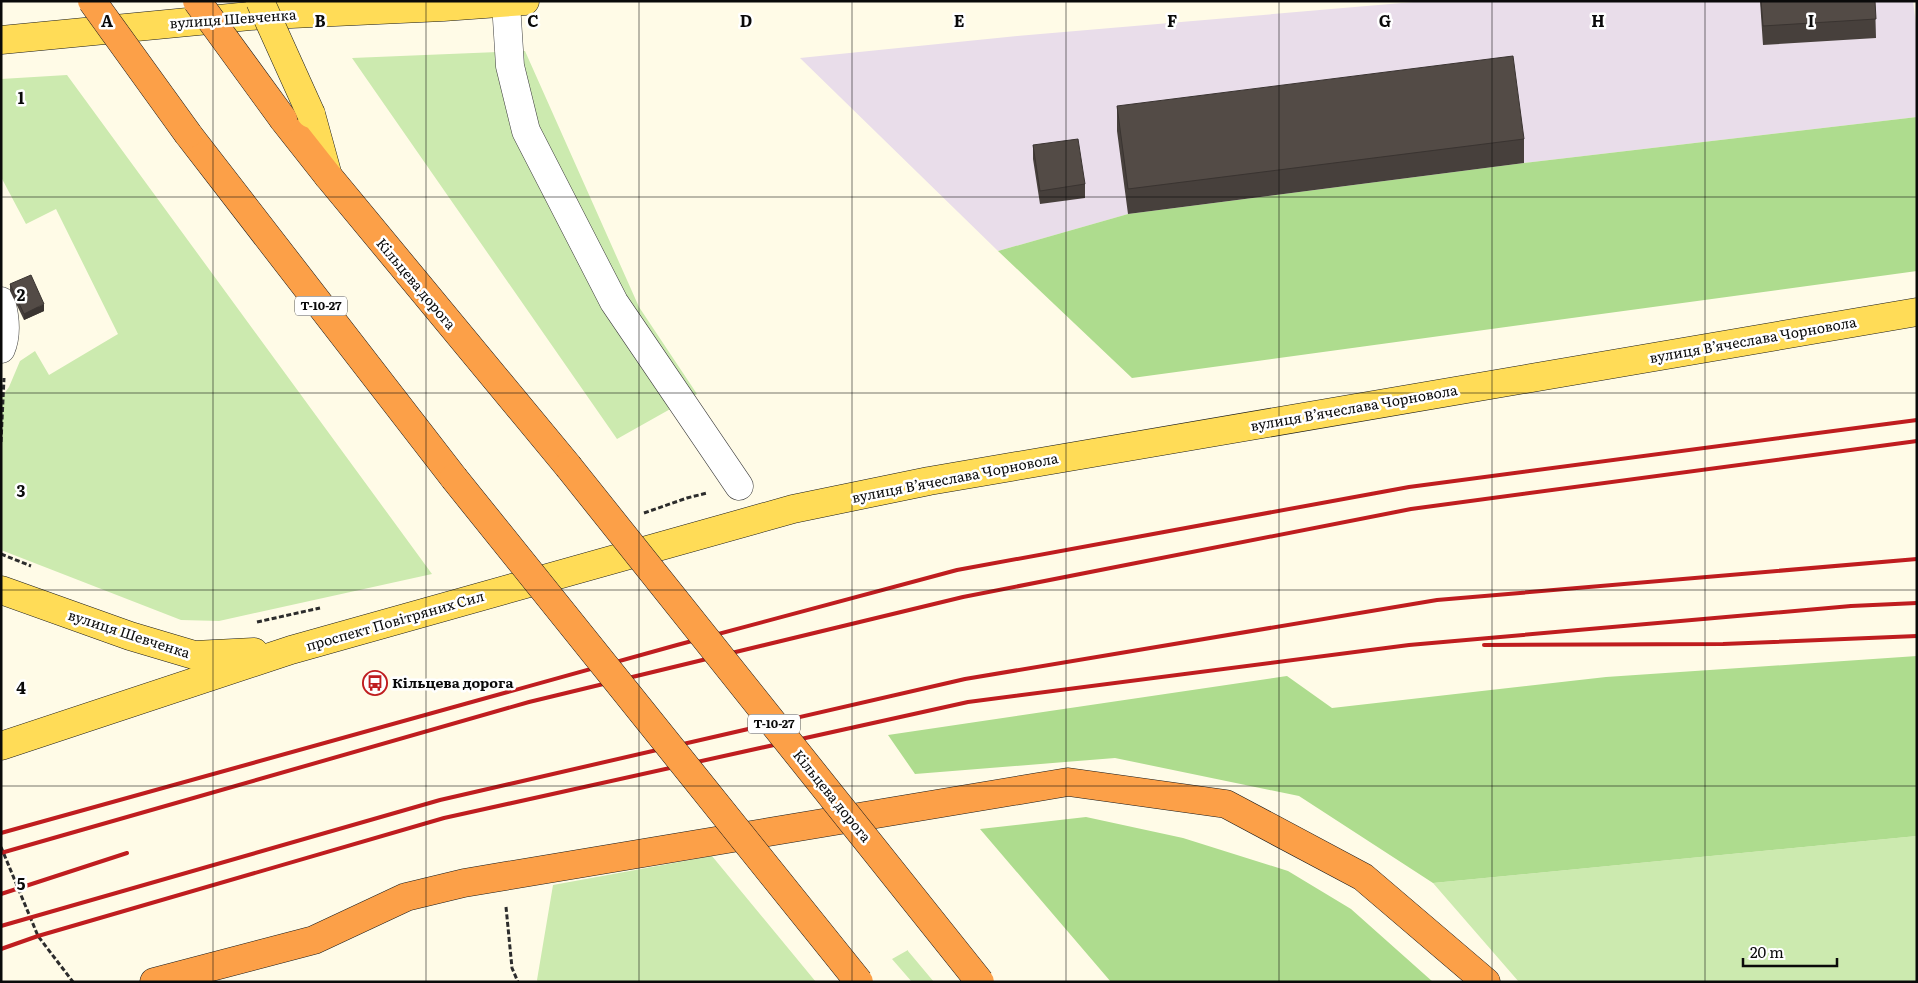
<svg xmlns="http://www.w3.org/2000/svg" width="1918" height="983" font-family="Literata,serif">
<rect width="100%" height="100%" fill="#fffbe7"/>
<path fill="#e9ddea" d="M1425,1H1913L1917,31V117L1524,163L1128,214L998,251L800,58L1017,36Z"/>
<path fill="#cceaaf" d="M525,51L639,307L697,394L617,439L352,58Z
M67,75L432,574L219,621L181,620L1,550V398L9,387L20,361L35,351L49,375L118,334L56,209L26,224L1,177V79Z
M1917,836V982H1519L1433,883Z
M712,856L816,982H538L537,980L553,885Z
M908,950V951L934,982H912L892,959Z"/>
<path fill="#aedc8e" d="M1917,117V271L1132,378L998,251L1128,214L1524,163Z
M1917,656V836L1433,883L1299,796L1115,758L915,774L888,735L1287,676L1332,708L1606,677Z
M1086,817L1183,838L1288,871L1351,909L1433,982H1111L980,829Z"/>
<g fill="none" stroke-linecap="round" stroke-linejoin="round">
<defs>
<path id="minor" d="M506,3L510,66L526,131L614,302L739,486
M1,301C5,316 7,335 1,349"/>
<path id="major" d="M1,40L250,16L443,7L525,1
M311,114L328,176
M1,590L130,636L194,655L254,652
M1,746L291,650L793,509L929,481L1917,312"/>
<path id="highway" d="M283,119L328,176L568,466
M188,134L454,478
M154,982L314,940L406,897L464,883L1068,782L1226,804L1363,877L1486,982"/>
</defs>
<use href="#minor" stroke="#3d3d3d" stroke-width="29"/>
<use href="#major" stroke="#1b1b1b" stroke-width="29"/>
<use href="#highway" stroke="#1b1b1b" stroke-width="29"/>
<path stroke="#2c2c2c" stroke-width="3" stroke-dasharray="5 2.5" stroke-linecap="butt" d="M1,442L4,378
M644,513L687,498L707,493
M1,554L31,566
M257,622L320,608
M1,847L38,936L73,982
M506,907L512,968L518,982"/>
<use href="#minor" stroke="#fff" stroke-width="28"/>
<use href="#major" stroke="#ffdc57" stroke-width="28"/>
<use href="#highway" stroke="#fca048" stroke-width="28"/>
<path stroke="#bf1d1f" stroke-width="4" d="M1484,645L1723,644L1917,636
M1,833L677,645L957,570L1409,487L1917,420
M1,853L529,702L963,597L1411,509L1917,441
M1,894L127,853
M1,926L440,800L965,679L1437,600L1917,559
M1,949L38,936L444,818L968,702L1409,645L1851,606L1917,603"/>
<defs>
<path id="major-bridge" d="M260,1L311,114"/>
<path id="highway-bridge" d="M92,1L188,134
M197,1L283,119
M568,466L980,982
M454,478L859,982"/>
</defs>
<use href="#major-bridge" stroke="#1b1b1b" stroke-width="29" stroke-linecap="butt"/>
<use href="#highway-bridge" stroke="#1b1b1b" stroke-width="29" stroke-linecap="butt"/>
<use href="#major-bridge" stroke="#ffdc57" stroke-width="28"/>
<use href="#highway-bridge" stroke="#fca048" stroke-width="28"/>
</g>
<path fill="#47403c" d="M1760,1H1875L1876,38L1763,45Z
M1117,106L1524,139V163L1128,214L1117,131Z
M1033,145L1085,184V198L1040,204L1033,159Z
M10,284L44,311L24,320L10,291Z"/>
<path fill="#3a3431" d="M44,304V311L24,320V314Z"/>
<path fill="#534b46" stroke="#3a3431" d="M1761,1H1875L1876,19L1763,26Z
M1513,56L1524,139L1128,189L1117,106Z
M1078,139L1085,184L1040,191L1033,145Z
M31,275L44,304L24,314L10,284Z"/>
<path fill="none" stroke="#0a0a0a" stroke-width="1" stroke-opacity="0.55" d="M213,1V982M426,1V982M639,1V982M852,1V982M1066,1V982M1279,1V982M1492,1V982M1705,1V982M1,197H1917M1,393H1917M1,590H1917M1,786H1917"/>
<defs>
<symbol id="bus-ring" viewBox="-11 -11 22 22"><circle r="9.5" fill="#fff" stroke="#bf1d1f" stroke-width="1.5"/><path d="M-5-6H5V4H4V6H2V4H-2V6H-4V4H-5ZM-3.5-4V0h7V-4ZM-3.5 1.2v1.5H-2V1.2ZM2 1.2v1.5H3.5V1.2Z" fill="#bf1d1f"/></symbol>
</defs>
<g fill-rule="evenodd">
<use href="#bus-ring" x="361" y="669" width="28" height="28"/>
</g>
<g text-anchor="middle" stroke-width="5" stroke-linejoin="round" paint-order="stroke">
<g fill="#fff" stroke="#545454" stroke-width="1">
<rect x="295" y="296.5" width="52" height="19" rx="4"/>
<rect x="748" y="714.5" width="52" height="19" rx="4"/>
</g>
<g font-size="12" font-weight="bold" fill="#0a0a0a">
<text x="321" y="310">Т-10-27</text>
<text x="774" y="728">Т-10-27</text>
</g>
<g font-size="14" fill="#0a0a0a" stroke="#fff">
<text transform="translate(233 19) rotate(-4)" y="5">вулиця Шевченка</text>
<text transform="translate(416 284) rotate(50)" y="5">Кільцева дорога</text>
<text transform="translate(1753 340) rotate(-10)" y="5">вулиця Вʼячеслава Чорновола</text>
<text transform="translate(1354 408) rotate(-10)" y="5">вулиця Вʼячеслава Чорновола</text>
<text transform="translate(955 478) rotate(-11)" y="5">вулиця Вʼячеслава Чорновола</text>
<text transform="translate(395 621) rotate(-16)" y="5">проспект Повітряних Сил</text>
<text transform="translate(129 634) rotate(18)" y="5">вулиця Шевченка</text>
<text transform="translate(832 796) rotate(51)" y="5">Кільцева дорога</text>
</g>
<g font-size="14" font-weight="bold" fill="#0a0a0a" stroke="#fff" text-anchor="start">
<text x="392" y="688">Кільцева дорога</text>
</g>
</g>
<g font-size="16" text-anchor="middle" font-weight="bold" fill="#0a0a0a" stroke="#fff" stroke-width="5" stroke-linejoin="round" paint-order="stroke">
<text x="107" y="27">A</text>
<text x="320" y="27">B</text>
<text x="533" y="27">C</text>
<text x="746" y="27">D</text>
<text x="959" y="27">E</text>
<text x="1172" y="27">F</text>
<text x="1385" y="27">G</text>
<text x="1598" y="27">H</text>
<text x="1811" y="27">I</text>
<text x="21" y="104">1</text>
<text x="21" y="301">2</text>
<text x="21" y="497">3</text>
<text x="21" y="694">4</text>
<text x="21" y="890">5</text>
</g>
<rect width="1918" height="983" fill="none" stroke="#0a0a0a" stroke-width="5"/>
<path d="M1743 958v8h94v-8" fill="none" stroke="#0a0a0a" stroke-width="2.5"/>
<text x="1750" y="958" font-size="15" fill="#0a0a0a" stroke="#ffffff" stroke-width="4" paint-order="stroke">20 m</text>
</svg>
